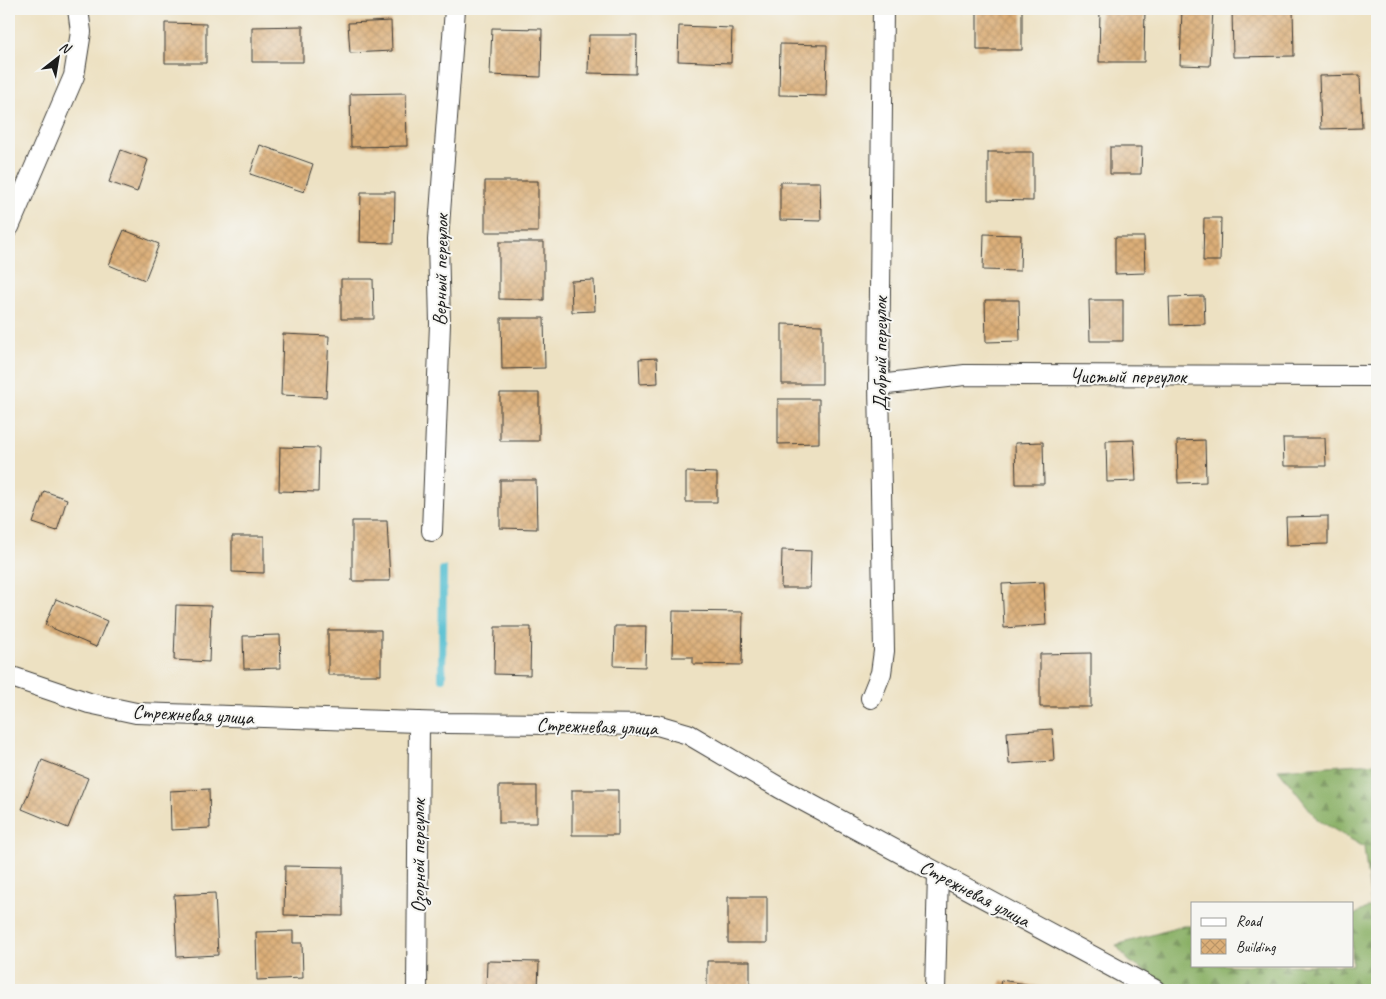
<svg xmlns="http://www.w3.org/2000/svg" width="1386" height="999" font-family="Caveat,sans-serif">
<defs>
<pattern id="forest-firs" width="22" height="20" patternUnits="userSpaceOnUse" patternTransform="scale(1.25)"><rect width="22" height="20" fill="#8ab066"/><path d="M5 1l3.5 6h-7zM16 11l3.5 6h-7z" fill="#708e53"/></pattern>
<pattern id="building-cross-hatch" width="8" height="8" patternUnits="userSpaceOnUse" patternTransform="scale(1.25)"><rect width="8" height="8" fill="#dbae78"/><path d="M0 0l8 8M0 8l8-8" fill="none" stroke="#bb9567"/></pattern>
</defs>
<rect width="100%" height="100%" fill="#f6f6f2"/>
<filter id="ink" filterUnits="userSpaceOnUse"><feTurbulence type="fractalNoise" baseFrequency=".02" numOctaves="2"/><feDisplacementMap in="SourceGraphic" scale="10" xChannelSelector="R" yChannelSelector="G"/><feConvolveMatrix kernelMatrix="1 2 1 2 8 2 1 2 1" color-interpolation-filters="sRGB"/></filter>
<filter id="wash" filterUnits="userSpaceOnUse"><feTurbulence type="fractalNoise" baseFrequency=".0096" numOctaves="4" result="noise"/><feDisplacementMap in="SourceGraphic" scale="20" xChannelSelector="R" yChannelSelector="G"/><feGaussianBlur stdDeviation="1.12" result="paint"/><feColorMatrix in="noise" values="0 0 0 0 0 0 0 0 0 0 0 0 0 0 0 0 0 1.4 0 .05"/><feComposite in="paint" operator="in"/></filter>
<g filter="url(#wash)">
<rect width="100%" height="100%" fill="#ede1c2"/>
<path fill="url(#forest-firs)" stroke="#536641" d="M1377,763V990H1174L1129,961L1116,945L1183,926H1192V965H1352V916L1371,906L1364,847L1318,820L1278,769Z"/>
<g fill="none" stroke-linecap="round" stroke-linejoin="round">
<path stroke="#55bfd1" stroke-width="8" d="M442,678L443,570"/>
</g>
<g id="blocks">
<path fill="url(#building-cross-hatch)" d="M977,9H1022V50H977Z
M1100,9H1145L1144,62H1099Z
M1182,9H1213L1210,66L1180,65Z
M1232,9H1293L1294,56L1233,57Z
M391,21L392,51L350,53L348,23Z
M165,23L206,24V63H165Z
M303,26V62H252V27Z
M679,26L732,28L731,63L678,61Z
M492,28L542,29L541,77L490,75Z
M589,35H637L636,74L588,73Z
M780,44L827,45L826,96L779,95Z
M1360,75L1362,128L1321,129L1319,76Z
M406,93L407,146L351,147L350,94Z
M260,145L313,164L304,192L250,174Z
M1110,147H1142L1141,174H1110Z
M121,150L148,160L137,192L109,182Z
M988,152H1033V201L988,200Z
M485,181H538V232H485Z
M780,182H820L821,221L780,220Z
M361,192H395L394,243L360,242Z
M1204,218H1221L1220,261H1203Z
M124,230L159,244L145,280L109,265Z
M984,234L1021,235L1020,271L983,270Z
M1115,237H1144L1145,273L1115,274Z
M499,242H544V300L499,299Z
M341,279H373L374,319H341Z
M594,280L595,311L572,312L571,281Z
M1204,296L1205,324L1170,325L1169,297Z
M985,300H1019L1020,341L986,342Z
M1089,300H1123V341H1090Z
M501,318H544L545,368L502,369Z
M782,324L822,325V384H782Z
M283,334L329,336L326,397L281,395Z
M657,358L658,383L640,384L639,359Z
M500,393H539V441H500Z
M778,399H819V443L778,444Z
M1283,438H1325L1326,466H1284Z
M1134,440L1136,481L1107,482L1106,441Z
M1205,440L1206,482L1178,483L1177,441Z
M1043,442L1044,484H1016L1015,443Z
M280,447L319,448L318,492L279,491Z
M686,472L717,473V502H686Z
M500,480H536L537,529L500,528Z
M44,491L67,499L57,531L33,523Z
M1328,516V544L1287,545L1286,517Z
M352,521H387L390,581H352Z
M232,536H264V573L232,572Z
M782,550L811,551L810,588H781Z
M1044,582L1046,625L1004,628L1002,584Z
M56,599L107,621L96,647L45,625Z
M176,605L211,606L209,662L174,660Z
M673,611L743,612L742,665L693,664V657H672Z
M615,626H646L645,667L614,666Z
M495,627H531L530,675L494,674Z
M328,630H381V675H328Z
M280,635L281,668L244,669L243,636Z
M1091,653V707H1040V654Z
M1052,729L1054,761L1009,764L1007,732Z
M42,760L88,778L68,828L22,809Z
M499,786H537V823H499Z
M209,789L210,828L171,830L170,791Z
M572,790H618V835H572Z
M285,866L343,867V916L284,915Z
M215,893L218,955L177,957L174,895Z
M728,897H767V943H728Z
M293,931V943H302L303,978L257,980L256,932Z
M487,961L539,962L538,990H486Z
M707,961H750V990H707Z
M1001,980L1049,988L1048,990H999Z"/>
</g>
</g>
<g filter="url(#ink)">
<use href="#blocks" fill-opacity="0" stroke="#3b3a35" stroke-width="1"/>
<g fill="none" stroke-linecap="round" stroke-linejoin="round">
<defs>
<path id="street" d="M9,227L74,76L81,32L78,9
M879,385L965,375L1377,376
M432,531L440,324L438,240L455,9
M9,676L89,703L136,713L448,723L657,725L688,734L780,788L1155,990
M871,698L881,673L884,651L879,385L883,9
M417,990L419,722
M935,990L938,874"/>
</defs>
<use href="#street" stroke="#3b3a35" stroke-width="22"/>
<use href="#street" stroke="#fff" stroke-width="20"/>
</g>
</g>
<g text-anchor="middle" stroke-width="4" stroke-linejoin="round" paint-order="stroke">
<g font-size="20" fill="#1c1c1c" stroke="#f6f6f2">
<text transform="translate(440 270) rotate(-89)" y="7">Верный переулок</text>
<text transform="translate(880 354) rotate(-90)" y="7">Добрый переулок</text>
<text x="1128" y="383">Чистый переулок</text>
<text transform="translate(193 714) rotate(3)" y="7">Стрежневая улица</text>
<text transform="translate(597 726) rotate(2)" y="7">Стрежневая улица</text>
<text transform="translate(418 856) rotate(-90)" y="7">Озорной переулок</text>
<text transform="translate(975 893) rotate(28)" y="7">Стрежневая улица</text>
</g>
</g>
<rect width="1386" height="999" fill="none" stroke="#f6f6f2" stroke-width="30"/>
<rect x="1191" y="902" width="162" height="65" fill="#f6f6f2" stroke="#9f9f9c"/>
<rect x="1201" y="918" width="25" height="8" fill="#ffffff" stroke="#9f9f9c"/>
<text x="1236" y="926" font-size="15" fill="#1c1c1c">Road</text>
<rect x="1201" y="939" width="25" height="15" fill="url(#building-cross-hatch)" stroke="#9f9f9c"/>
<text x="1236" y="952" font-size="15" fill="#1c1c1c">Building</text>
<g transform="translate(58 58) rotate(31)" stroke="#f6f6f2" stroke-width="4" paint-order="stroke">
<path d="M0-4L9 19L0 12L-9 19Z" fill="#1c1c1c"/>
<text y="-8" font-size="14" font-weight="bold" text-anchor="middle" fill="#1c1c1c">N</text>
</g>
</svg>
